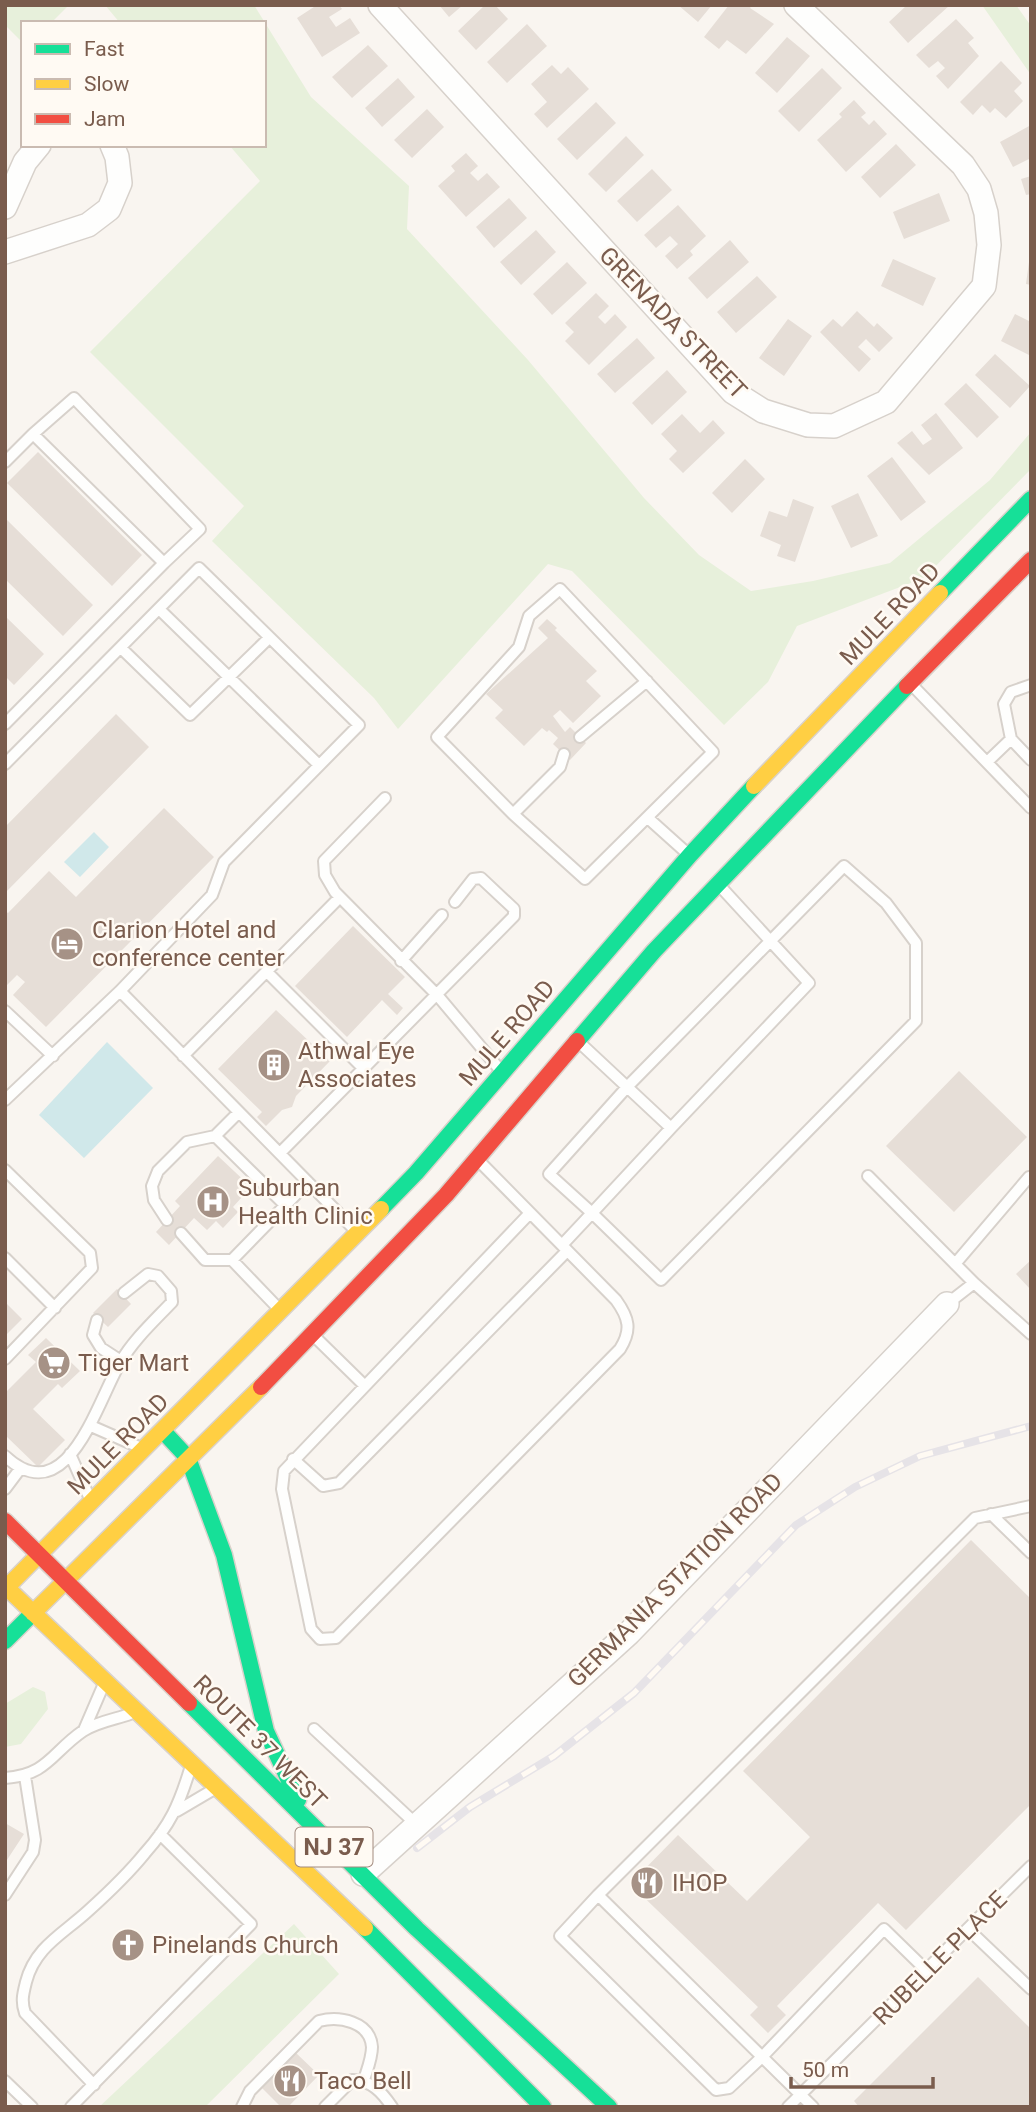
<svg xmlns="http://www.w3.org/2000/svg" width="1036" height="2112" font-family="Roboto,sans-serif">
<rect width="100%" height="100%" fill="#f9f5f0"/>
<path fill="#e7f0db" d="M5,5H69L51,23H23V43L5,25Z
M105,5H254L311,97L409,186L407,229L528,360L644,498L699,555L751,591L813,581L890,563L990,480L1031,432V469L924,578L797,626L768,682L724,725L572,571L548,564L398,729L374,698L212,541L244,506L90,352L260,181L229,145H264V23H120Z
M982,5H1016L1031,26V75Z
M33,1687L45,1692L48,1709L21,1744L5,1747V1704Z
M294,1924L339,1974L205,2107H99Z"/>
<path fill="#d0e8ea" d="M94,832L109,847L80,877L64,862Z
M107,1042L153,1088L84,1158L39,1115Z"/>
<path fill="#e6ded7" d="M317,5H339L342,9L329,17L336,27L350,18L360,33L322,57L297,18Z
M439,5H463L449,17Z
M485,5H495L508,19L476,50L458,31Z
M678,5H712L698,22Z
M729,5H752L750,8L774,24L746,54L727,40L719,49L704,37Z
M907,5H950L908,43L889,22Z
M956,19L974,38L968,43L979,56L948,89L936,76L945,68L938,61L929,68L916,55Z
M527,24L547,46L507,83L487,62Z
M787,37L810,56L777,93L755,73Z
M368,45L388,66L352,98L332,77Z
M1001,61L1022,83L1014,91L1023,101L1006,118L995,108L990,113L982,105L973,115L960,102Z
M552,65L561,74L568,67L589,89L547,128L534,114L547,102L531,84Z
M822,68L842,88L799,132L778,111Z
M398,78L415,97L382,127L365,108Z
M854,100L866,113L861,117L869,125L874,120L887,134L846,172L817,140L842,117L839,114Z
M596,102L616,123L577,160L557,139Z
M427,109L444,127L412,158L394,140Z
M1031,125V158L1013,167L1000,142Z
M626,136L644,155L606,192L588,174Z
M896,144L916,165L880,198L861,177Z
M466,153L478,166L470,173L478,181L487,173L500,187L466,217L438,186L455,171L451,166Z
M652,169L672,190L637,222L617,201Z
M1031,176V194L1026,195L1021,179Z
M939,193L950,221L904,239L893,212Z
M509,198L527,218L494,248L476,227Z
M678,205L706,236L690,251L693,255L677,269L665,256L678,244L670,236L656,248L644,235Z
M536,230L556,252L521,285L500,262Z
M730,240L749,262L707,299L688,278Z
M893,259L936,278L923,306L881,286Z
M567,262L587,283L552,315L533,294Z
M1029,262H1031V285L1026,284Z
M757,276L777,297L736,333L717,312Z
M596,293L609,306L598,317L605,324L615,314L627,327L589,365L565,341L574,332L565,323Z
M857,311L874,327L877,323L893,338L879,352L866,339L858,347L871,359L859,372L820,332L833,319L842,327Z
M1015,314L1031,322V356L1001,341Z
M788,319L812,336L784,376L759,358Z
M637,338L655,358L615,393L597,374Z
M995,354L1030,386L1010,408L975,375Z
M667,370L687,392L652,425L632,403Z
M966,383L999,417L977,438L944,404Z
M936,413L963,448L929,475L897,443L912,431L923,445L932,439L921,425Z
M682,414L700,433L713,420L725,433L683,473L669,459L677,451L661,434Z
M38,452L142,555L112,586L7,483Z
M892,457L926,502L901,521L867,476Z
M745,459L765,479L732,513L712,493Z
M858,493L878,536L851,548L831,506Z
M793,499L814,507L795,562L777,556L781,545L760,536L769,511L787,517Z
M5,518L93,605L63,636L5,579Z
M5,616L44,654L14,685L5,676Z
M547,619L557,628L555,630L597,671L586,681L601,696L573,723L560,710L553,716L565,732L570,727L586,743L570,760L553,744L558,738L549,730L547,732L542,728L524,746L495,718L503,710L486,694L548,638L538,628Z
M116,714L149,747L5,893V827Z
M164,808L214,857L46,1027L13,995L25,982L17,975L5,987V911L8,913L49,871L76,897Z
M353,926L405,977L388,994L403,1008L397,1015L382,1000L347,1037L295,986Z
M276,1010L330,1061L296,1096L292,1107L282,1110L266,1126L257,1117L262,1112L218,1069Z
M959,1071L1027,1137L954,1212L886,1146Z
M218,1156L251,1187L233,1207L238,1212L223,1228L216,1221L207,1230L194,1218L169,1245L156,1232L180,1206L175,1201Z
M1031,1260V1290L1016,1274Z
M117,1289L131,1304L108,1327L93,1313Z
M5,1302L22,1319L5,1336Z
M46,1338L80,1371L62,1388L58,1384L33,1409L65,1440L38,1467L5,1435V1393L36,1362L28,1355Z
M971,1540L1031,1599V1804L906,1930L878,1903L777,2006L786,2015L768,2033L750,2015L758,2007L630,1884L678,1835L747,1901L810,1837L743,1771Z
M5,1823L24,1834L5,1863Z
M978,1977L1031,2029V2107H859L854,2101Z
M295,2052L319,2075L288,2107H281L261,2087Z"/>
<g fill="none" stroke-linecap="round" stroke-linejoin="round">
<defs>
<path id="lane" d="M33,434L74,398L200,529L164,563
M5,462L33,434L164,563L5,724
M159,609L319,765
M121,648L190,715L269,638
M911,684L1031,808
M580,737L647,681
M1011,739L1031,760
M987,762L1011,739L1004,704L1011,692L1031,685
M5,764L199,568L359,725L224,862L212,895L120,991
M385,798L324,861L325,875L335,892L438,996L501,1071
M513,814L437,737L519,647L529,616L560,589L713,752L585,879L513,814L560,767L564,754
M649,819L688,854
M401,961L442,915
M267,972L364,1069
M5,1011L53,1056
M183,1056L340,897
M5,1100L120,991L356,1231
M671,1128L809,983L719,885
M215,1136L285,1205
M280,1153L514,916V909L481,878L473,879L455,902
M479,1161L616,1300C629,1318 632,1330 620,1349L336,1638L320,1639L311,1629L282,1489L284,1471L530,1213
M5,1170L90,1253L92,1268L5,1359
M868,1176L974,1283
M167,1220L154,1200L152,1186L158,1171L187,1142L215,1136L239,1112
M181,1233L205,1260H232L279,1309
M562,1245L592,1213L549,1174L628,1086L844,866L886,903L916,943V1021L661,1280L592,1213L671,1128L580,1043
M5,1258L55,1308
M232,1260L308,1182
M955,1264L1029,1177
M947,1304L974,1283L1031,1334
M97,1320L93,1335L101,1348L121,1361
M316,1338L364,1385
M91,1426L139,1447
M70,1454L90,1499
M5,1456C67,1514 97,1402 120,1363C133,1340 155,1320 172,1302L171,1291L158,1276L148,1274L124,1293
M293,1459L323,1486L339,1483L567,1251
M5,1489L20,1469
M991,1514L1031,1553
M314,1729L417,1825
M84,1730L103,1686
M5,1778C48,1775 52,1752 83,1731C96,1722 116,1719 130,1714
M177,1811L211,1791
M5,1895L33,1852L35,1840L25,1776
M598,1895L560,1936L716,2090L729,2088L762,2057L884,1929L927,1971
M968,1929L1031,1989
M5,2081L32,2107
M94,2085L25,2013C21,2001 23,1994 26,1982C35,1947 63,1934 88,1911C108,1893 128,1874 145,1853C170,1825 179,1805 190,1769
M71,2107L251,1924L160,1834
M242,2107L250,2091L319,2021C339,2016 370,2021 372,2047C372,2058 367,2070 364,2080
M325,2107L352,2080C371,2080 382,2092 392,2107
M788,2107L1031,1866
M813,2107L598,1895L975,1518L1031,1506"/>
<path id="street" d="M380,5L733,392L763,411L808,425L834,426L886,402L984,286L989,245L986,213L979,189L963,165L796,5
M5,207L25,162L39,145
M5,252L88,225L109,209L120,183L117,157L112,145
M363,1874L629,1633L947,1304"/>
<path id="fast" d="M940,593L1031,499
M577,1041L654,951L907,686
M381,1209L416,1173L690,855L754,786
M163,1431L188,1458L224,1555L266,1731L298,1800
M5,1641L33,1613
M189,1703L417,1929L609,2107
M365,1928L543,2107"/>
<path id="slow" d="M754,786L940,593
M5,1586L365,1928
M7,1587L381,1209
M33,1613L261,1387"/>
<path id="jam" d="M907,686L1031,560
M261,1387L446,1195L577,1041
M5,1521L189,1703"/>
</defs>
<use href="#lane" stroke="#d7d1cb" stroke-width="14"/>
<use href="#street" stroke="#d7d1cb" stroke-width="26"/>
<use href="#fast" stroke="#d9d2cb" stroke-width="19"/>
<use href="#slow" stroke="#d9d2cb" stroke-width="19"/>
<use href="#jam" stroke="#d9d2cb" stroke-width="19"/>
<use href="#lane" stroke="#fefefd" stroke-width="10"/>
<use href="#street" stroke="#fefefd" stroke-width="23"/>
<use href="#fast" stroke="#16e098" stroke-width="16"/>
<use href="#slow" stroke="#ffcf43" stroke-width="16"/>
<use href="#jam" stroke="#f24e42" stroke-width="16"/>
<defs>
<path id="rail" d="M417,1848L470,1807L554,1756L634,1693L796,1525L855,1487L920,1456L1031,1426"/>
</defs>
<use href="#rail" stroke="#e6e3e7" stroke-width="8"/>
<use href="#rail" stroke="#fffaf3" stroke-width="5" stroke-dasharray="16" stroke-linecap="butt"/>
</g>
<defs>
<symbol id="hotel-disc" viewBox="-11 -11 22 22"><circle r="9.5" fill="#a69286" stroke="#fffaf3"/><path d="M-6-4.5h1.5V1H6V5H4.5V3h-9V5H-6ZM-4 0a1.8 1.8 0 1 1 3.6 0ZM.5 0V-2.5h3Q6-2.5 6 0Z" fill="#fff"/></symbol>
<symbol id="building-disc" viewBox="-11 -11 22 22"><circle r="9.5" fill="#a69286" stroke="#fffaf3"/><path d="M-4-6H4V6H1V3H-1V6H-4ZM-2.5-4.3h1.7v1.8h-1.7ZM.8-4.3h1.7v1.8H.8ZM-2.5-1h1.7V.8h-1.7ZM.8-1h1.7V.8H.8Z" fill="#fff"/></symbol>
<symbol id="hospital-disc" viewBox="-11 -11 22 22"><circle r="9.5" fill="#a69286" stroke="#fffaf3"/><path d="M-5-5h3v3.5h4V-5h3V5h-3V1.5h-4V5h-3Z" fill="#fff"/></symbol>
<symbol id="supermarket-disc" viewBox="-11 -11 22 22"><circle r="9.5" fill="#a69286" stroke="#fffaf3"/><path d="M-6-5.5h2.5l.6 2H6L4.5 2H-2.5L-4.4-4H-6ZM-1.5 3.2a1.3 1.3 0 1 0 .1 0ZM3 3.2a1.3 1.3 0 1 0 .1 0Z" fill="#fff"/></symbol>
<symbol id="restaurant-disc" viewBox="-11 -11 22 22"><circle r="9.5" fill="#a69286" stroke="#fffaf3"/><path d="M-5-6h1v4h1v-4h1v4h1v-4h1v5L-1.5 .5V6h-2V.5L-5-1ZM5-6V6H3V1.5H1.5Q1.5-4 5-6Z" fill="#fff"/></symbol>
<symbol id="church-disc" viewBox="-11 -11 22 22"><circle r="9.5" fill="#a69286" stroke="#fffaf3"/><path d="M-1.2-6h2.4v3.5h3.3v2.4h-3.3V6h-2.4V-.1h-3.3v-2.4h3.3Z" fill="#fff"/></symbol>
</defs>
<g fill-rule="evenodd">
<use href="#hotel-disc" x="48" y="925" width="38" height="38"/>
<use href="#building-disc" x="255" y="1046" width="38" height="38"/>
<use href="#hospital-disc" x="194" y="1183" width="38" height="38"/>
<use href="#supermarket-disc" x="35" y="1344" width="38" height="38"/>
<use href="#restaurant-disc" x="628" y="1864" width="38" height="38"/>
<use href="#church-disc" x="109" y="1926" width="38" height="38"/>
<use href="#restaurant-disc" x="271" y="2062" width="38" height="38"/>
</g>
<g text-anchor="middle" stroke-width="5" stroke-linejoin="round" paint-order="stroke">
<rect fill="#fffaf3" stroke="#a28b7f" stroke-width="2" x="295.5" y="1827.5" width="77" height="39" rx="5"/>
<g font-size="23" font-weight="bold" fill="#7a5c4d">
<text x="334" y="1855">NJ 37</text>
</g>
<g font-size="24" fill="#7a5c4d" stroke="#fffaf3">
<text transform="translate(673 323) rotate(46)" y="8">GRENADA STREET</text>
<text transform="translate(890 614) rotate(-46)" y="8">MULE ROAD</text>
<text transform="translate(507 1033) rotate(-49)" y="8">MULE ROAD</text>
<text transform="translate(118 1444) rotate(-45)" y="8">MULE ROAD</text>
<text transform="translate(675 1580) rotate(-45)" y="8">GERMANIA STATION ROAD</text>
<text transform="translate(260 1742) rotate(45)" y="8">ROUTE 37 WEST</text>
<text transform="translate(940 1958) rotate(-45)" y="8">RUBELLE PLACE</text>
</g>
<g font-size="24" fill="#7a5c4d" stroke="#fffaf3" text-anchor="start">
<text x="92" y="938">Clarion Hotel and<tspan x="92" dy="28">conference center</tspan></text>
<text x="298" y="1059">Athwal Eye<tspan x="298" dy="28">Associates</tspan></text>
<text x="238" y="1196">Suburban<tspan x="238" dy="28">Health Clinic</tspan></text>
<text x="78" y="1371">Tiger Mart</text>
<text x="672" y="1891">IHOP</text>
<text x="152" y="1953">Pinelands Church</text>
<text x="314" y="2089">Taco Bell</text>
</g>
</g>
<rect width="1036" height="2112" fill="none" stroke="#7a5c4d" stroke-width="14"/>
<rect x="21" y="21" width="245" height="126" fill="#fffaf3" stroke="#cabbb1" stroke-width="2"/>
<rect x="35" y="44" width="35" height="10" fill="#16e098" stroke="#cabbb1" stroke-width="2"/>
<text x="84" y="56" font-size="21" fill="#7a5c4d">Fast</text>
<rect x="35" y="79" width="35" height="10" fill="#ffcf43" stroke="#cabbb1" stroke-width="2"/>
<text x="84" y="91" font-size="21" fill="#7a5c4d">Slow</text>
<rect x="35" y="114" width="35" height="10" fill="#f24e42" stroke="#cabbb1" stroke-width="2"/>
<text x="84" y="126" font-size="21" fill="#7a5c4d">Jam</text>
<path d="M791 2077v10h142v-10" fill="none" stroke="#7a5c4d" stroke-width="3.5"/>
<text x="802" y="2077" font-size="21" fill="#7a5c4d" stroke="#fffaf3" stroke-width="5" paint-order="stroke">50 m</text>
</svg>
